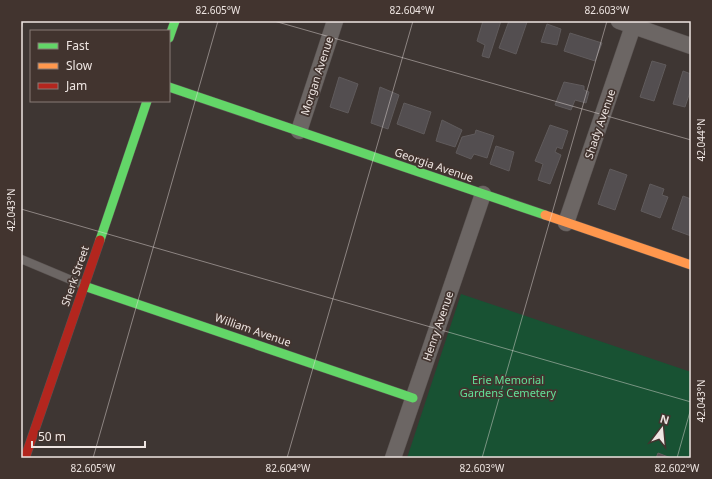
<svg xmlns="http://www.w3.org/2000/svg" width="712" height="479" font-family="'Noto Sans',sans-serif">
<rect width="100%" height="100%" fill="#3e3633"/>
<path fill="#185233" d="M461,294L691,372V458H407Z"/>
<path fill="#534e50" stroke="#605b5c" d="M483,21H501L489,58L482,56L485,45L477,41Z
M509,21L527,22L516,54L499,48Z
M547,24L561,29L557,45L541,42Z
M570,33L602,43L595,61L564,51Z
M652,61L666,65L654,101L640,97Z
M683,71L691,74V89L685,107L673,104Z
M339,77L358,84L348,113L330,107Z
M564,82L584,86V90L589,92L586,103L575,100L571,110L555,105Z
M380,87L399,95L388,129L371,123Z
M404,103L431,112L424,134L397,124Z
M442,120L462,130L455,147L436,141Z
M550,125L568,131L562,149L557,147L555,152L561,155L550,184L538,180L543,164L535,161Z
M476,130L494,136L487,158L474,154L471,159L456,153L462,137L475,134Z
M496,146L514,152L509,171L490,164Z
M610,169L627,175L615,210L598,204Z
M650,184L664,189L662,195L668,197L660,218L641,211Z
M683,196L691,199V236L672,229Z
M658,453L671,458H656Z"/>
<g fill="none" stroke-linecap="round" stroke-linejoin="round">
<defs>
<path id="lane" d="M21,259L83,285"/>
<path id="street" d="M619,21L691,46
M299,131L335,21
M566,223L633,26
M393,458L483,194"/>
<path id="fast" d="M169,38L175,21
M169,87L545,215
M100,240L147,101
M84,286L413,398"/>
<path id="slow" d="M545,215L691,265"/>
<path id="jam" d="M25,458L100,240"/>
</defs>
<use href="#lane" stroke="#595250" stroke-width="9"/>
<use href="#street" stroke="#595250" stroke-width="17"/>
<use href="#fast" stroke="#595250" stroke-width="10"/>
<use href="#slow" stroke="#595250" stroke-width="10"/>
<use href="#jam" stroke="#595250" stroke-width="10"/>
<use href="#lane" stroke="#6c6664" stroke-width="8"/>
<use href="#street" stroke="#6c6664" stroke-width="16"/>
<use href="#fast" stroke="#63d668" stroke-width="9"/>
<use href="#slow" stroke="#ff974d" stroke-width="9"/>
<use href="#jam" stroke="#b3261e" stroke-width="9"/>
</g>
<path fill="none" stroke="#eee5e2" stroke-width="1" stroke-opacity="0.45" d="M274,21L691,140M21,30L23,21M21,209L691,402M93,458L218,21M287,458L413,21M482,458L607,21M677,458L691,408"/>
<g text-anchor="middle" stroke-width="3.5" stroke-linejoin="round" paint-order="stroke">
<g font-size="11" fill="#eee5e2" stroke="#42342f">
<text transform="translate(317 76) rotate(-72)" y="4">Morgan Avenue</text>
<text transform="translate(600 124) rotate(-71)" y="4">Shady Avenue</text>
<text transform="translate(434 165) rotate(19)" y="4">Georgia Avenue</text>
<text transform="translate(75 276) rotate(-71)" y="4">Sherk Street</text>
<text transform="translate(438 326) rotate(-71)" y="4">Henry Avenue</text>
<text transform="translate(253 330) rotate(19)" y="4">William Avenue</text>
</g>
<g font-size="11" fill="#62e198" stroke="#42342f">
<text x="508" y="384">Erie Memorial<tspan x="508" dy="13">Gardens Cemetery</tspan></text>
</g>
</g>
<rect width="712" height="479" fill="none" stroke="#42342f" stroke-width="44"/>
<rect x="30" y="30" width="140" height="72" fill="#42342f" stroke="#877b77"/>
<rect x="38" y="43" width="20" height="6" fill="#63d668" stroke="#877b77"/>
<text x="66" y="50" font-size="12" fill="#eee5e2">Fast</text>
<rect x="38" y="63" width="20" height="6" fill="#ff974d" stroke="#877b77"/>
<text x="66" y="70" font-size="12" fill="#eee5e2">Slow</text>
<rect x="38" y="83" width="20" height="6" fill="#b3261e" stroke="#877b77"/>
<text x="66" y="90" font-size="12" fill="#eee5e2">Jam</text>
<g transform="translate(662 429) rotate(16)" stroke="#42342f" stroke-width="3" paint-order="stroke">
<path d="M0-3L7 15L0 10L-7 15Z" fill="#eee5e2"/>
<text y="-6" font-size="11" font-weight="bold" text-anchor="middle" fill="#eee5e2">N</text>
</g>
<path d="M32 441v6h113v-6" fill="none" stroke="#eee5e2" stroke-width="2"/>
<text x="38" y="441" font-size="12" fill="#eee5e2" stroke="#42342f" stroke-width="3" paint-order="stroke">50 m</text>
<rect x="22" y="22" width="668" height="435" fill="none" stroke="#eee5e2" stroke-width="1.5"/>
<g font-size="10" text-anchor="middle" fill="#eee5e2">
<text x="218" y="14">82.605°W</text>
<text x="412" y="14">82.604°W</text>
<text x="607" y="14">82.603°W</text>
<text transform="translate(701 140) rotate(-90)" y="4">42.044°N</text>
<text transform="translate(11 210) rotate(-90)" y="4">42.043°N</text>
<text transform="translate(701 401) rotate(-90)" y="4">42.043°N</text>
<text x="93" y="472">82.605°W</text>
<text x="288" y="472">82.604°W</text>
<text x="482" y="472">82.603°W</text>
<text x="677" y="472">82.602°W</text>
</g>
</svg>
